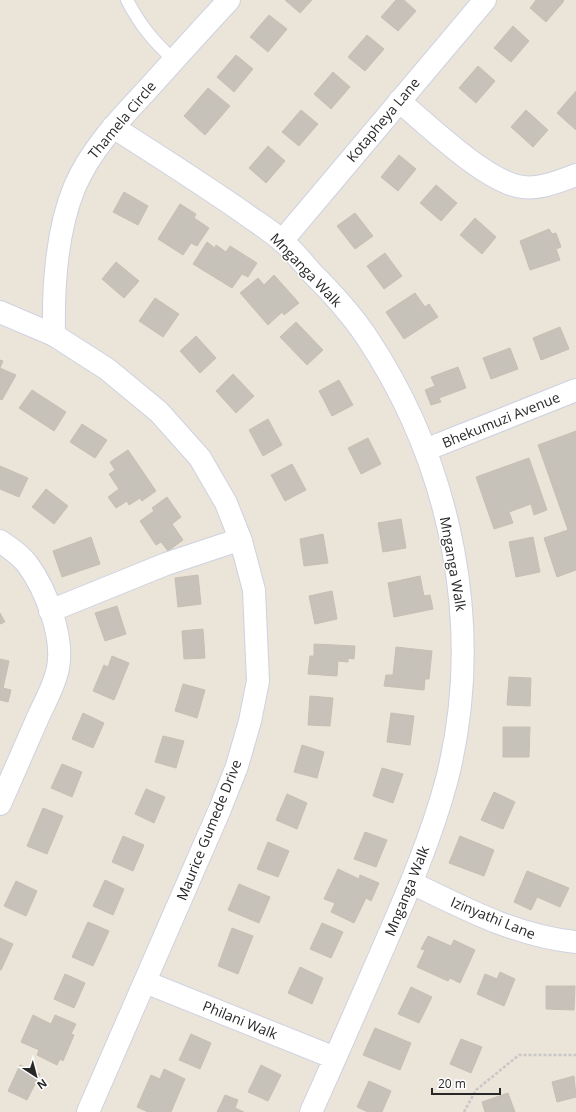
<svg xmlns="http://www.w3.org/2000/svg" width="576" height="1112" font-family="'Open Sans',sans-serif">
<rect width="100%" height="100%" fill="#ebe4d9"/>
<path fill="#c6c1b9" stroke="#c6c0b3" d="M285,0H312L300,13Z
M396,0H404L416,11L398,31L381,17Z
M536,0H563L564,1L546,22L530,8Z
M269,15L287,29L268,52L250,37Z
M513,26L529,41L511,62L494,48Z
M367,35L384,49L365,71L348,57Z
M236,55L253,69L234,92L217,77Z
M478,66L495,81L476,103L459,88Z
M333,72L350,87L331,109L314,94Z
M208,88L230,106L205,135L184,116Z
M576,91V130L557,113Z
M301,110L318,124L299,146L282,132Z
M526,110L548,130L533,147L511,127Z
M268,146L285,161L266,183L249,168Z
M399,155L416,169L398,191L381,177Z
M436,185L457,203L441,221L420,203Z
M124,192L148,206L138,225L113,212Z
M180,204L196,214L194,218L209,228L197,246L191,243L183,255L158,239Z
M355,213L373,236L355,249L337,226Z
M475,218L496,237L482,254L460,235Z
M549,229L552,234L556,233L561,247L556,249L560,260L530,270L520,241Z
M207,242L215,248L216,245L226,252L230,246L257,263L248,277L242,274L232,288L193,264Z
M385,253L402,276L384,289L367,266Z
M116,262L139,281L124,298L102,279Z
M274,275L299,303L284,315L282,312L268,325L240,293L258,278L264,285Z
M415,293L425,307L429,304L438,317L404,339L386,312Z
M155,298L179,314L163,337L139,321Z
M296,322L323,350L307,365L280,337Z
M560,327L569,349L541,360L533,338Z
M196,336L216,358L200,373L180,351Z
M510,348L518,369L491,379L483,358Z
M0,360L3,361L0,368L16,375L2,400L0,399Z
M458,367L466,388L439,398L441,402L431,405L425,390L435,386L431,377Z
M233,374L254,396L236,413L216,391Z
M339,380L353,405L332,416L319,391Z
M32,390L66,412L54,431L19,408Z
M268,419L282,445L263,456L249,430Z
M82,424L107,440L95,458L70,442Z
M576,431V570L557,577L544,538L568,530L538,445Z
M368,438L381,464L361,474L348,448Z
M128,450L156,491L142,501L140,498L129,505L127,501L116,508L108,497L119,489L109,474L115,470L110,462Z
M529,458L547,510L534,515L531,504L509,512L513,523L494,529L476,477Z
M292,464L306,490L285,501L271,475Z
M0,466L28,478L19,497L0,489Z
M46,489L68,506L54,524L32,507Z
M167,497L181,517L172,524L183,540L168,551L161,542L156,545L140,521L154,511L152,508Z
M401,519L406,548L383,552L378,523Z
M323,534L328,563L304,566L300,539Z
M91,537L100,564L62,577L53,551Z
M533,537L540,572L516,577L509,542Z
M198,575L201,604L178,607L175,578Z
M420,576L424,596L430,595L433,609L394,617L388,583Z
M332,591L337,619L315,624L309,596Z
M117,606L126,634L105,641L95,613Z
M0,613L5,622L0,624Z
M203,629L205,658L184,659L182,631Z
M314,644L355,646L354,659L348,658V662L338,661L337,676L308,674L310,656H314Z
M396,647L432,651L429,679H425L424,690L384,686L386,675H393Z
M112,656L129,663L114,700L93,691L104,665L108,667Z
M0,659L9,661L3,688L11,690L8,702L0,700Z
M509,677L531,678L530,706L507,705Z
M183,684L205,690L197,718L175,711Z
M310,696L333,698L330,726L308,725Z
M83,713L104,723L93,748L72,739Z
M391,713L414,716L410,745L387,742Z
M503,727H530L529,757H503Z
M163,736L184,741L176,768L155,762Z
M302,745L324,752L317,778L294,772Z
M62,764L82,772L72,797L51,788Z
M382,768L403,774L393,803L373,796Z
M146,789L165,797L154,823L135,814Z
M494,792L515,802L503,829L481,820Z
M287,794L307,803L297,829L276,820Z
M43,808L63,816L47,854L27,846Z
M365,832L387,840L376,867L354,859Z
M123,836L144,845L133,871L112,862Z
M460,836L494,850L484,876L449,863Z
M268,842L289,851L278,877L257,869Z
M338,869L359,879L360,875L379,883L371,901L366,898L354,923L331,912L335,903L324,899Z
M527,871L569,888L560,907L537,897L531,910L514,902Z
M105,880L124,889L113,915L93,906Z
M16,881L37,891L26,916L4,906Z
M239,884L270,897L259,923L228,910Z
M88,922L109,931L93,966L72,957Z
M322,923L343,932L331,958L310,949Z
M232,928L253,936L238,974L218,966Z
M428,936L451,946L454,940L475,950L460,983L450,978L448,981L417,967L425,950L421,949Z
M0,938L13,944L1,970H0Z
M300,967L323,978L312,1004L288,993Z
M500,972L515,979L504,1006L477,994L485,974L497,979Z
M65,974L85,983L74,1008L54,999Z
M546,986H575L574,1010L546,1009Z
M411,987L432,997L419,1023L398,1014Z
M33,1015L51,1024L55,1015L76,1024L71,1034L74,1035L63,1061L60,1059L57,1065L37,1055L39,1050L21,1042Z
M375,1028L411,1043L400,1070L363,1055Z
M191,1034L211,1043L200,1069L179,1060Z
M461,1039L482,1047L471,1073L450,1064Z
M20,1065L40,1074L27,1100L8,1091Z
M261,1065L281,1075L268,1101L248,1092Z
M164,1069L185,1079L171,1112H148L137,1107L151,1075L160,1079Z
M574,1076L576,1097L557,1102L552,1082Z
M369,1081L391,1091L382,1112H368L357,1107Z
M508,1093L515,1112H485L482,1102Z
M225,1095L238,1100L235,1108L244,1112H217Z"/>
<g fill="none" stroke-linecap="round" stroke-linejoin="round">
<defs>
<path id="service" d="M127,0C140,25 153,41 174,60"/>
<path id="minor" d="M399,101C428,125 481,177 517,186C536,191 558,182 576,175
M113,127C157,155 201,183 244,213C256,222 270,230 281,240C293,250 303,263 313,274C332,293 351,314 366,336C452,465 485,628 447,779C431,839 406,896 381,953C358,1006 335,1059 311,1112
M282,241L485,0
M54,335C53,288 57,229 75,186C91,149 120,119 147,90C174,60 201,30 229,0
M425,450L576,390
M0,541C10,548 21,555 28,565C46,590 64,636 58,668C55,684 46,700 39,715C26,745 13,775 0,804
M50,611L166,564L232,542L241,541
M412,883C466,909 516,936 576,942
M145,982L335,1058"/>
<path id="tertiary" d="M0,312L54,335L107,369L159,412L200,458L226,503L241,541L254,590L258,681L250,721L237,766L220,809L88,1112"/>
</defs>
<use href="#service" stroke="#ced1e2" stroke-width="14"/>
<use href="#minor" stroke="#ced1e2" stroke-width="24"/>
<use href="#tertiary" stroke="#ced1e2" stroke-width="24"/>
<path stroke="#c7c7c7" stroke-width="2.5" stroke-dasharray="3 2" stroke-linecap="butt" d="M464,1112L476,1090L519,1055H576"/>
<use href="#service" stroke="#fff" stroke-width="12"/>
<use href="#minor" stroke="#fff" stroke-width="22"/>
<use href="#tertiary" stroke="#fff" stroke-width="22"/>
</g>
<g text-anchor="middle" stroke-width="3" stroke-linejoin="round" paint-order="stroke">
<g font-size="14" fill="#282828" stroke="#fff">
<text transform="translate(122 120) rotate(-50)" y="5">Thamela Circle</text>
<text transform="translate(383 120) rotate(-50)" y="5">Kotapheya Lane</text>
<text transform="translate(306 270) rotate(46)" y="5">Mnganga Walk</text>
<text transform="translate(501 420) rotate(-22)" y="5">Bhekumuzi Avenue</text>
<text transform="translate(453 564) rotate(80)" y="5">Mnganga Walk</text>
<text transform="translate(209 830) rotate(-68)" y="5">Maurice Gumede Drive</text>
<text transform="translate(407 891) rotate(-68)" y="5">Mnganga Walk</text>
<text transform="translate(493 918) rotate(22)" y="5">Izinyathi Lane</text>
<text transform="translate(240 1020) rotate(22)" y="5">Philani Walk</text>
</g>
</g>
<g transform="translate(36 1076) rotate(144)" stroke="#ffffff" stroke-width="3" paint-order="stroke">
<path d="M0-3L7 15L0 10L-7 15Z" fill="#282828"/>
<text y="-6" font-size="11" font-weight="bold" text-anchor="middle" fill="#282828">N</text>
</g>
<path d="M432 1088v6h68v-6" fill="none" stroke="#282828" stroke-width="2"/>
<text x="438" y="1088" font-size="12" fill="#282828" stroke="#ffffff" stroke-width="3" paint-order="stroke">20 m</text>
</svg>
